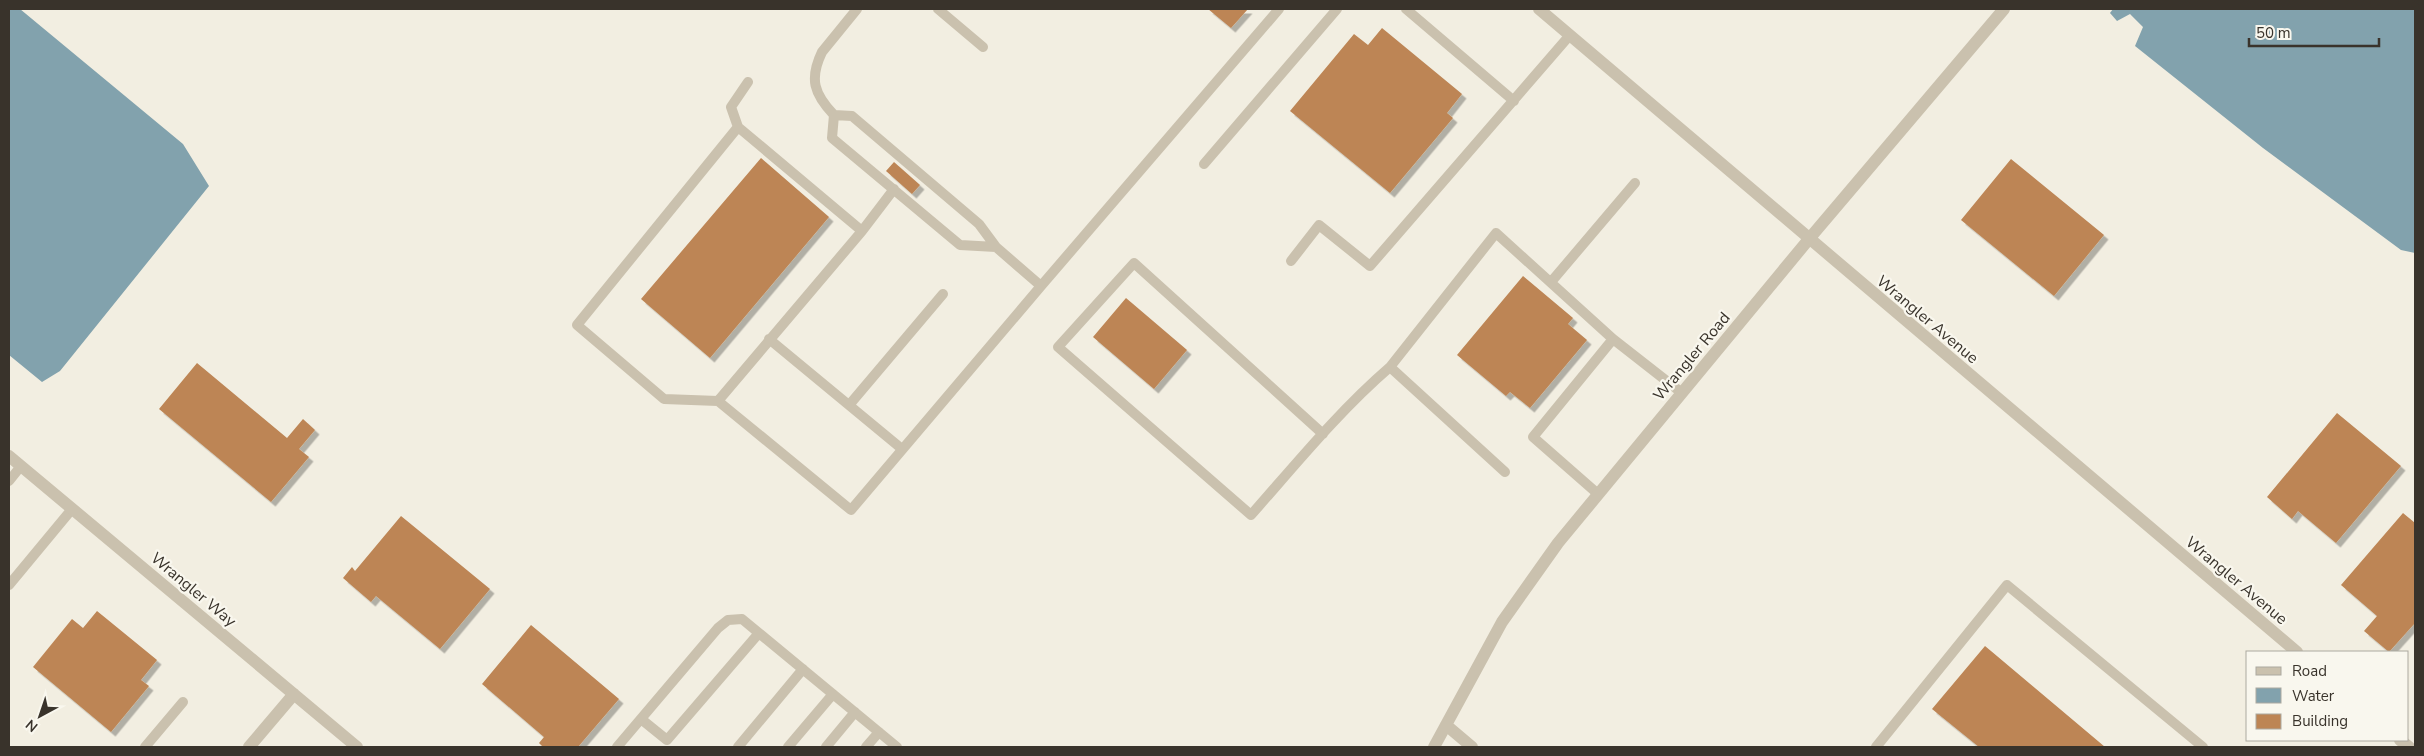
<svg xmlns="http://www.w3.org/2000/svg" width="2424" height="756" font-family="'Nunito Sans',sans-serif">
<defs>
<filter id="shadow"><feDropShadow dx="4.5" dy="4.5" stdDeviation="0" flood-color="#0004"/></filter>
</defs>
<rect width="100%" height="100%" fill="#f2eee1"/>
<path fill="#82a2ad" d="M9,9H20L183,144L209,186L60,371L42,382L9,355Z
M2113,9H2415V253L2401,250L2263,148L2135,46L2143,27L2130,14L2117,21L2110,13Z"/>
<path fill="#bd8554" filter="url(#shadow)" d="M1208,9H1248L1231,28Z
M1382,28L1462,94L1447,113L1453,118L1390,193L1290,111L1354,34L1368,45Z
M761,158L829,217L710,358L641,299Z
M2011,159L2104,235L2054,296L1961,220Z
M894,162L920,185L912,194L886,171Z
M1523,276L1573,318L1568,324L1587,340L1530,408L1510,392L1506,396L1457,355Z
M1126,298L1187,350L1154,389L1093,337Z
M197,363L287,438L303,419L315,430L299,449L309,457L271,502L159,409Z
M2337,413L2401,466L2336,543L2298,511L2292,519L2267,497Z
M2403,513L2415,523V623L2389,652L2364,631L2377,616L2341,585Z
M401,516L490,589L440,649L376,596L371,602L343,578L352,567L355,571Z
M97,611L157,660L141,680L149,686L111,732L33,667L72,619L83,628Z
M531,625L619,699L578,747H543L539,743L544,737L482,684Z
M1985,646L2105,747H1979L1932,709Z"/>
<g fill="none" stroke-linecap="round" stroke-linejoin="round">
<path stroke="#cac1ae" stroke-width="10" d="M857,9L822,52C809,79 814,94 834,115L852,116L979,224L996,247L1041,286L1279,9
M938,9L983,47
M1406,9L1514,101
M748,82L731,107L738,127L577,325L664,399L718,401L862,231L894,189
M834,115L832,138L960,245L996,247
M738,127L862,231
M1204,164L1337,9
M1291,261L1319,225L1370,266L1570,35
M1551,282L1635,183
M769,339L902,449
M718,401L851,510L1041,286
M850,404L943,294
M1323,434L1134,263L1058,347L1251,515C1296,464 1339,411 1390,367
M1505,472L1390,367L1496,233L1613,339
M9,481L21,466
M1598,494L1533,437L1613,339L1682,393
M9,585L72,509
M641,719L667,740L759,633
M145,747L183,702
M617,747L718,628L728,620L742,619L897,747
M738,747L803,669
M788,747L833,694
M826,747L855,712
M866,747L879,732
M1876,747L2007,585L2203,747"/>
<path stroke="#cac1ae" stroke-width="12" d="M1539,9L2297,652
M9,456L357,747
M1446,725L1472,747
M2400,740L2409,747
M249,747L294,694
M1434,747L1502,622L1558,543L1809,239L2004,9"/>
</g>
<g text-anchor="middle" stroke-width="4.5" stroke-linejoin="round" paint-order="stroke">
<g font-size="16" fill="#39332b" stroke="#f9f7ee">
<text transform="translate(1928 319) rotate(40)" y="6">Wrangler Avenue</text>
<text transform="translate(1691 356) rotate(-50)" y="6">Wrangler Road</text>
<text transform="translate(2237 580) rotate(40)" y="6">Wrangler Avenue</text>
<text transform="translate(194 589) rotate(40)" y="6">Wrangler Way</text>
</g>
</g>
<rect width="2424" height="756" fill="none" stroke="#39332b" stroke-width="20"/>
<rect x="2246" y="651" width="162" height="90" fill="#f9f7ee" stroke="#aca9a0"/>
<rect x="2256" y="667" width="25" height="8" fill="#cac1ae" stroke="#aca9a0"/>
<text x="2292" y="676" font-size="15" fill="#39332b">Road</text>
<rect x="2256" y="688" width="25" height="15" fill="#82a2ad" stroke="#aca9a0"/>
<text x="2292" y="701" font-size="15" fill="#39332b">Water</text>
<rect x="2256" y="714" width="25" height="15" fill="#bd8554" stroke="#aca9a0"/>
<text x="2292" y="726" font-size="15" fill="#39332b">Building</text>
<g transform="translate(40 716) rotate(220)" stroke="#f9f7ee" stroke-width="4" paint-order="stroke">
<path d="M0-4L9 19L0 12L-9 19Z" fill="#39332b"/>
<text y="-8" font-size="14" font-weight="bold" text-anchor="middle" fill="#39332b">N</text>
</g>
<path d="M2249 38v8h130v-8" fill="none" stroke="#39332b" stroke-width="2.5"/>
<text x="2256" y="38" font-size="15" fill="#39332b" stroke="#f9f7ee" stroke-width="4" paint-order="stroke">50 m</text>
</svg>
